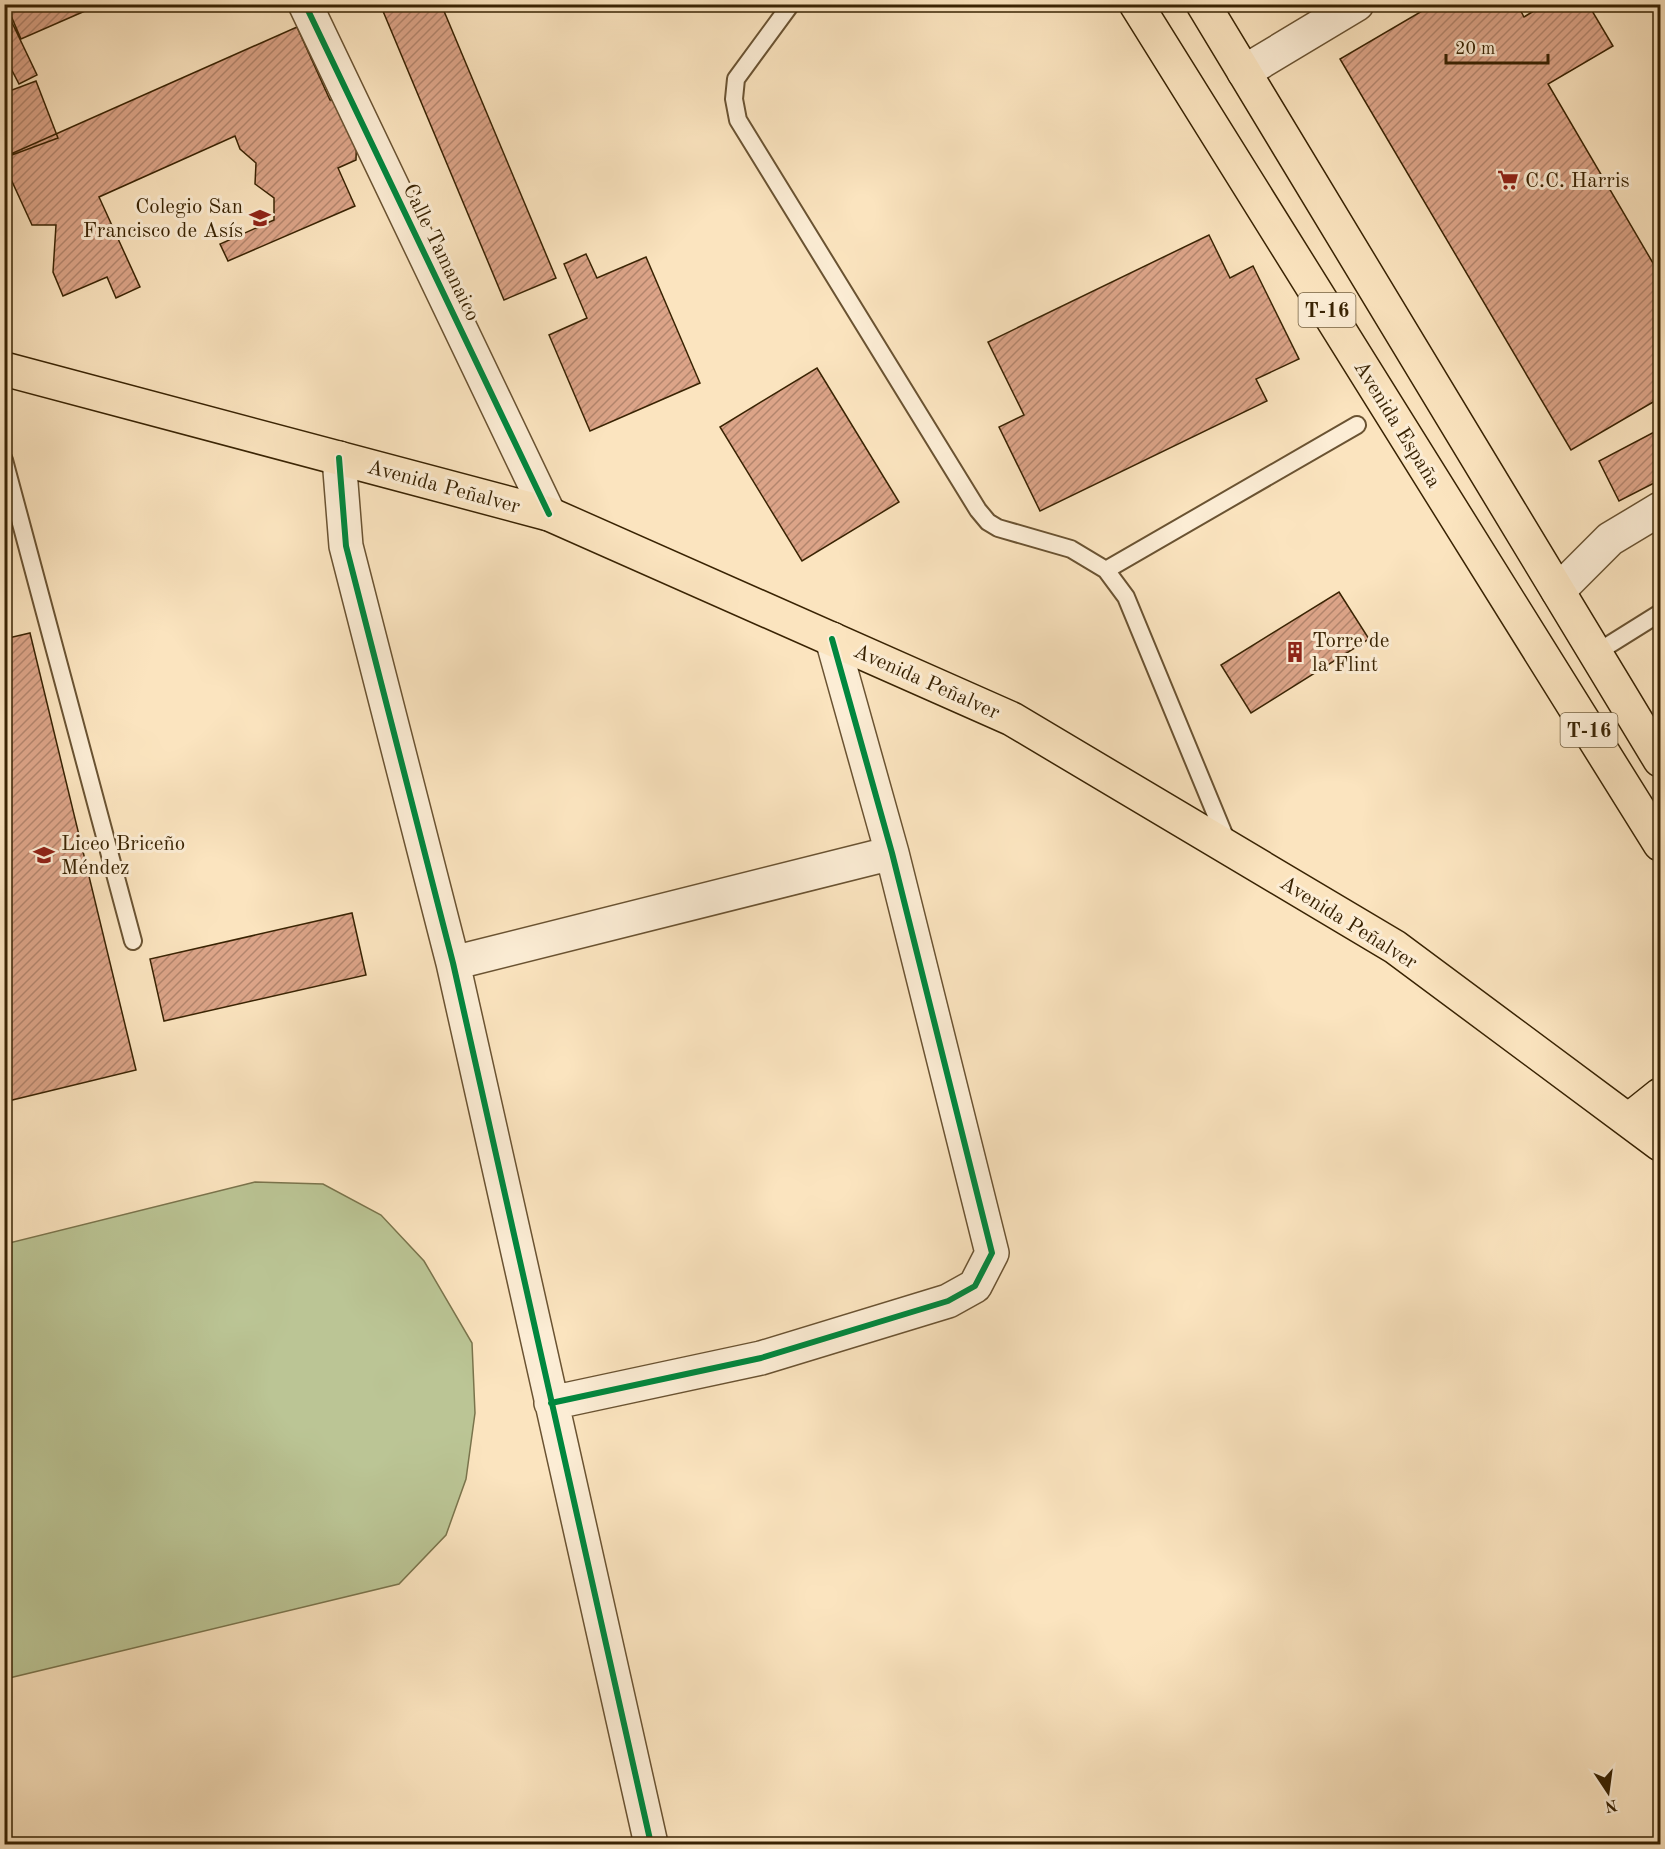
<svg xmlns="http://www.w3.org/2000/svg" width="1665" height="1849" font-family="'Old Standard TT',serif">
<defs>
<pattern id="building-hatch" width="6" height="6" patternUnits="userSpaceOnUse" patternTransform="scale(1.5)"><rect width="6" height="6" fill="#dca488"/><path d="M-1 1l2-2M0 6l6-6M5 7l2-2" fill="none" stroke="#b3856d"/></pattern>
</defs>
<rect width="100%" height="100%" fill="#fbe4bf"/>
<filter id="stains"><feTurbulence type="fractalNoise" baseFrequency=".00333" numOctaves="4"/><feColorMatrix values="0 0 0 0 .2 0 0 0 0 .09 0 0 0 0 .02 0 0 0 .5 -.17"/></filter>
<radialGradient id="worn" r=".72"><stop offset=".6" stop-color="#630" stop-opacity="0"/><stop offset="1" stop-color="#630" stop-opacity=".3"/></radialGradient>
<path fill="#bbc595" stroke="#7a744c" stroke-width="1.5" d="M255,1182L323,1184L381,1215L424,1261L472,1343L475,1413L466,1479L446,1535L399,1584L5,1679V1244Z"/>
<path fill="url(#building-hatch)" stroke="#392303" stroke-width="1.5" d="M6,4H101L21,39Z
M380,4H441L556,278L504,300Z
M1282,4H1296L1285,11Z
M1434,4H1517L1524,17L1545,4H1588L1613,46L1548,84L1660,275V398L1571,450L1340,59Z
M6,10L37,75L19,84L4,55Z
M297,27L330,100H346L357,124L356,160L338,168L355,206L228,261L220,244L274,220V198L255,184L256,163L240,149L235,136L99,197L140,287L116,298L107,277L63,296L53,272L56,225H32L4,164V157Z
M36,81L58,138L4,158V93Z
M1209,235L1230,278L1253,266L1299,359L1256,379L1267,401L1040,511L999,427L1024,415L988,342Z
M586,254L597,278L646,257L700,383L590,431L549,335L587,318L564,264Z
M817,368L899,502L802,561L720,427Z
M1660,429V480L1619,501L1599,461Z
M1339,592L1369,639L1251,713L1221,665Z
M30,633L136,1070L4,1102V639Z
M352,913L366,975L164,1021L150,959Z"/>
<g fill="none" stroke-linecap="round" stroke-linejoin="round">
<defs>
<path id="service" d="M791,4L736,79L734,99L738,120L978,510L988,522L998,528L1071,549L1106,570L1126,597L1228,844
M4,460L133,941
M1106,570L1357,425
M1596,653L1660,613"/>
<path id="minor" d="M305,4L549,514
M1244,72L1357,4
M339,458L346,546L453,963L651,1844
M1558,591L1610,539L1660,509
M453,963L892,853
M551,1403L761,1358L948,1301L975,1286L992,1253L892,853L832,639"/>
<path id="primary" d="M4,369L549,514L1012,719L1395,947L1660,1144"/>
<path id="trunk" d="M1136,4L1660,844
M1203,4L1660,760
M1630,1119L1660,1095"/>
</defs>
<use href="#service" stroke="#6a5332" stroke-width="20"/>
<use href="#minor" stroke="#6a5332" stroke-width="36"/>
<use href="#primary" stroke="#392303" stroke-width="36"/>
<use href="#trunk" stroke="#392303" stroke-width="36"/>
<use href="#service" stroke="#fcedd5" stroke-width="16"/>
<use href="#minor" stroke="#fcedd5" stroke-width="33"/>
<use href="#primary" stroke="#fbe4bf" stroke-width="33"/>
<use href="#trunk" stroke="#fbe4bf" stroke-width="33"/>
<defs>
<path id="cycleway" d="M305,4L549,514
M339,458L346,546L453,963L651,1844
M551,1403L761,1358L948,1301L975,1286L992,1253L892,853L832,639"/>
</defs>
<use href="#cycleway" stroke="#fcedd5" stroke-width="10"/>
<use href="#cycleway" stroke="#00873e" stroke-width="6"/>
</g>
<defs>
<symbol id="supermarket-bare" viewBox="-9 -9 18 18"><path d="M-6-5.5h2.5l.6 2H6L4.5 2H-2.5L-4.4-4H-6ZM-1.5 3.2a1.3 1.3 0 1 0 .1 0ZM3 3.2a1.3 1.3 0 1 0 .1 0Z" fill="#8f2418" stroke="#fcedd5" stroke-width="2.5" paint-order="stroke"/></symbol>
<symbol id="school-bare" viewBox="-9 -9 18 18"><path d="M0-5L7-2L0 1L-7-2ZM-4 1L0 2.5L4 1V4Q0 6-4 4Z" fill="#8f2418" stroke="#fcedd5" stroke-width="2.5" paint-order="stroke"/></symbol>
<symbol id="building-bare" viewBox="-9 -9 18 18"><path d="M-4-6H4V6H1V3H-1V6H-4ZM-2.5-4.3h1.7v1.8h-1.7ZM.8-4.3h1.7v1.8H.8ZM-2.5-1h1.7V.8h-1.7ZM.8-1h1.7V.8H.8Z" fill="#8f2418" stroke="#fcedd5" stroke-width="2.5" paint-order="stroke"/></symbol>
</defs>
<g fill-rule="evenodd">
<use href="#supermarket-bare" x="1493" y="165" width="30" height="30"/>
<use href="#school-bare" x="245" y="203" width="30" height="30"/>
<use href="#building-bare" x="1280" y="637" width="30" height="30"/>
<use href="#school-bare" x="29" y="840" width="30" height="30"/>
</g>
<g text-anchor="middle" stroke-width="6" stroke-linejoin="round" paint-order="stroke">
<g fill="#fcedd5" stroke="#746042" stroke-width="1.5">
<rect x="1298.5" y="293" width="57" height="34" rx="4.5"/>
<rect x="1560.5" y="713" width="57" height="34" rx="4.5"/>
</g>
<g font-size="20" font-weight="bold" fill="#392303">
<text x="1327" y="317">T-16</text>
<text x="1589" y="737">T-16</text>
</g>
<g font-size="21" fill="#392303" stroke="#fcedd5" text-anchor="start">
<text x="1525" y="187">C.C. Harris</text>
<text x="243" y="213" text-anchor="end">Colegio San<tspan x="243" dy="24">Francisco de Asís</tspan></text>
<text x="1312" y="647">Torre de<tspan x="1312" dy="24">la Flint</tspan></text>
<text x="61" y="850">Liceo Briceño<tspan x="61" dy="24">Méndez</tspan></text>
</g>
<g font-size="21" fill="#392303" stroke="#fcedd5">
<text transform="translate(442 252) rotate(64)" y="7">Calle Tamanaico</text>
<text transform="translate(1398 424) rotate(58)" y="7">Avenida España</text>
<text transform="translate(444 486) rotate(15)" y="7">Avenida Peñalver</text>
<text transform="translate(927 681) rotate(24)" y="7">Avenida Peñalver</text>
<text transform="translate(1349 922) rotate(32)" y="7">Avenida Peñalver</text>
</g>
</g>
<rect width="1665" height="1849" fill="none" stroke="#fbe4bf" stroke-width="24"/>
<rect x="6" y="6" width="1653" height="1837" fill="none" stroke="#392303" stroke-width="3"/>
<rect x="12" y="12" width="1641" height="1825" fill="none" stroke="#392303" stroke-width="1.5"/>
<g transform="translate(1608 1792) rotate(167)" stroke="#fcedd5" stroke-width="4.5" paint-order="stroke">
<path d="M0-4.5L10 22L0 15L-10 22Z" fill="#392303"/>
<text y="-9" font-size="16" font-weight="bold" text-anchor="middle" fill="#392303">N</text>
</g>
<path d="M1446 54v9h102v-9" fill="none" stroke="#392303" stroke-width="3"/>
<text x="1455" y="54" font-size="18" fill="#392303" stroke="#fcedd5" stroke-width="4.5" paint-order="stroke">20 m</text>
<rect width="100%" height="100%" filter="url(#stains)"/>
<rect width="100%" height="100%" fill="url(#worn)"/>
</svg>
